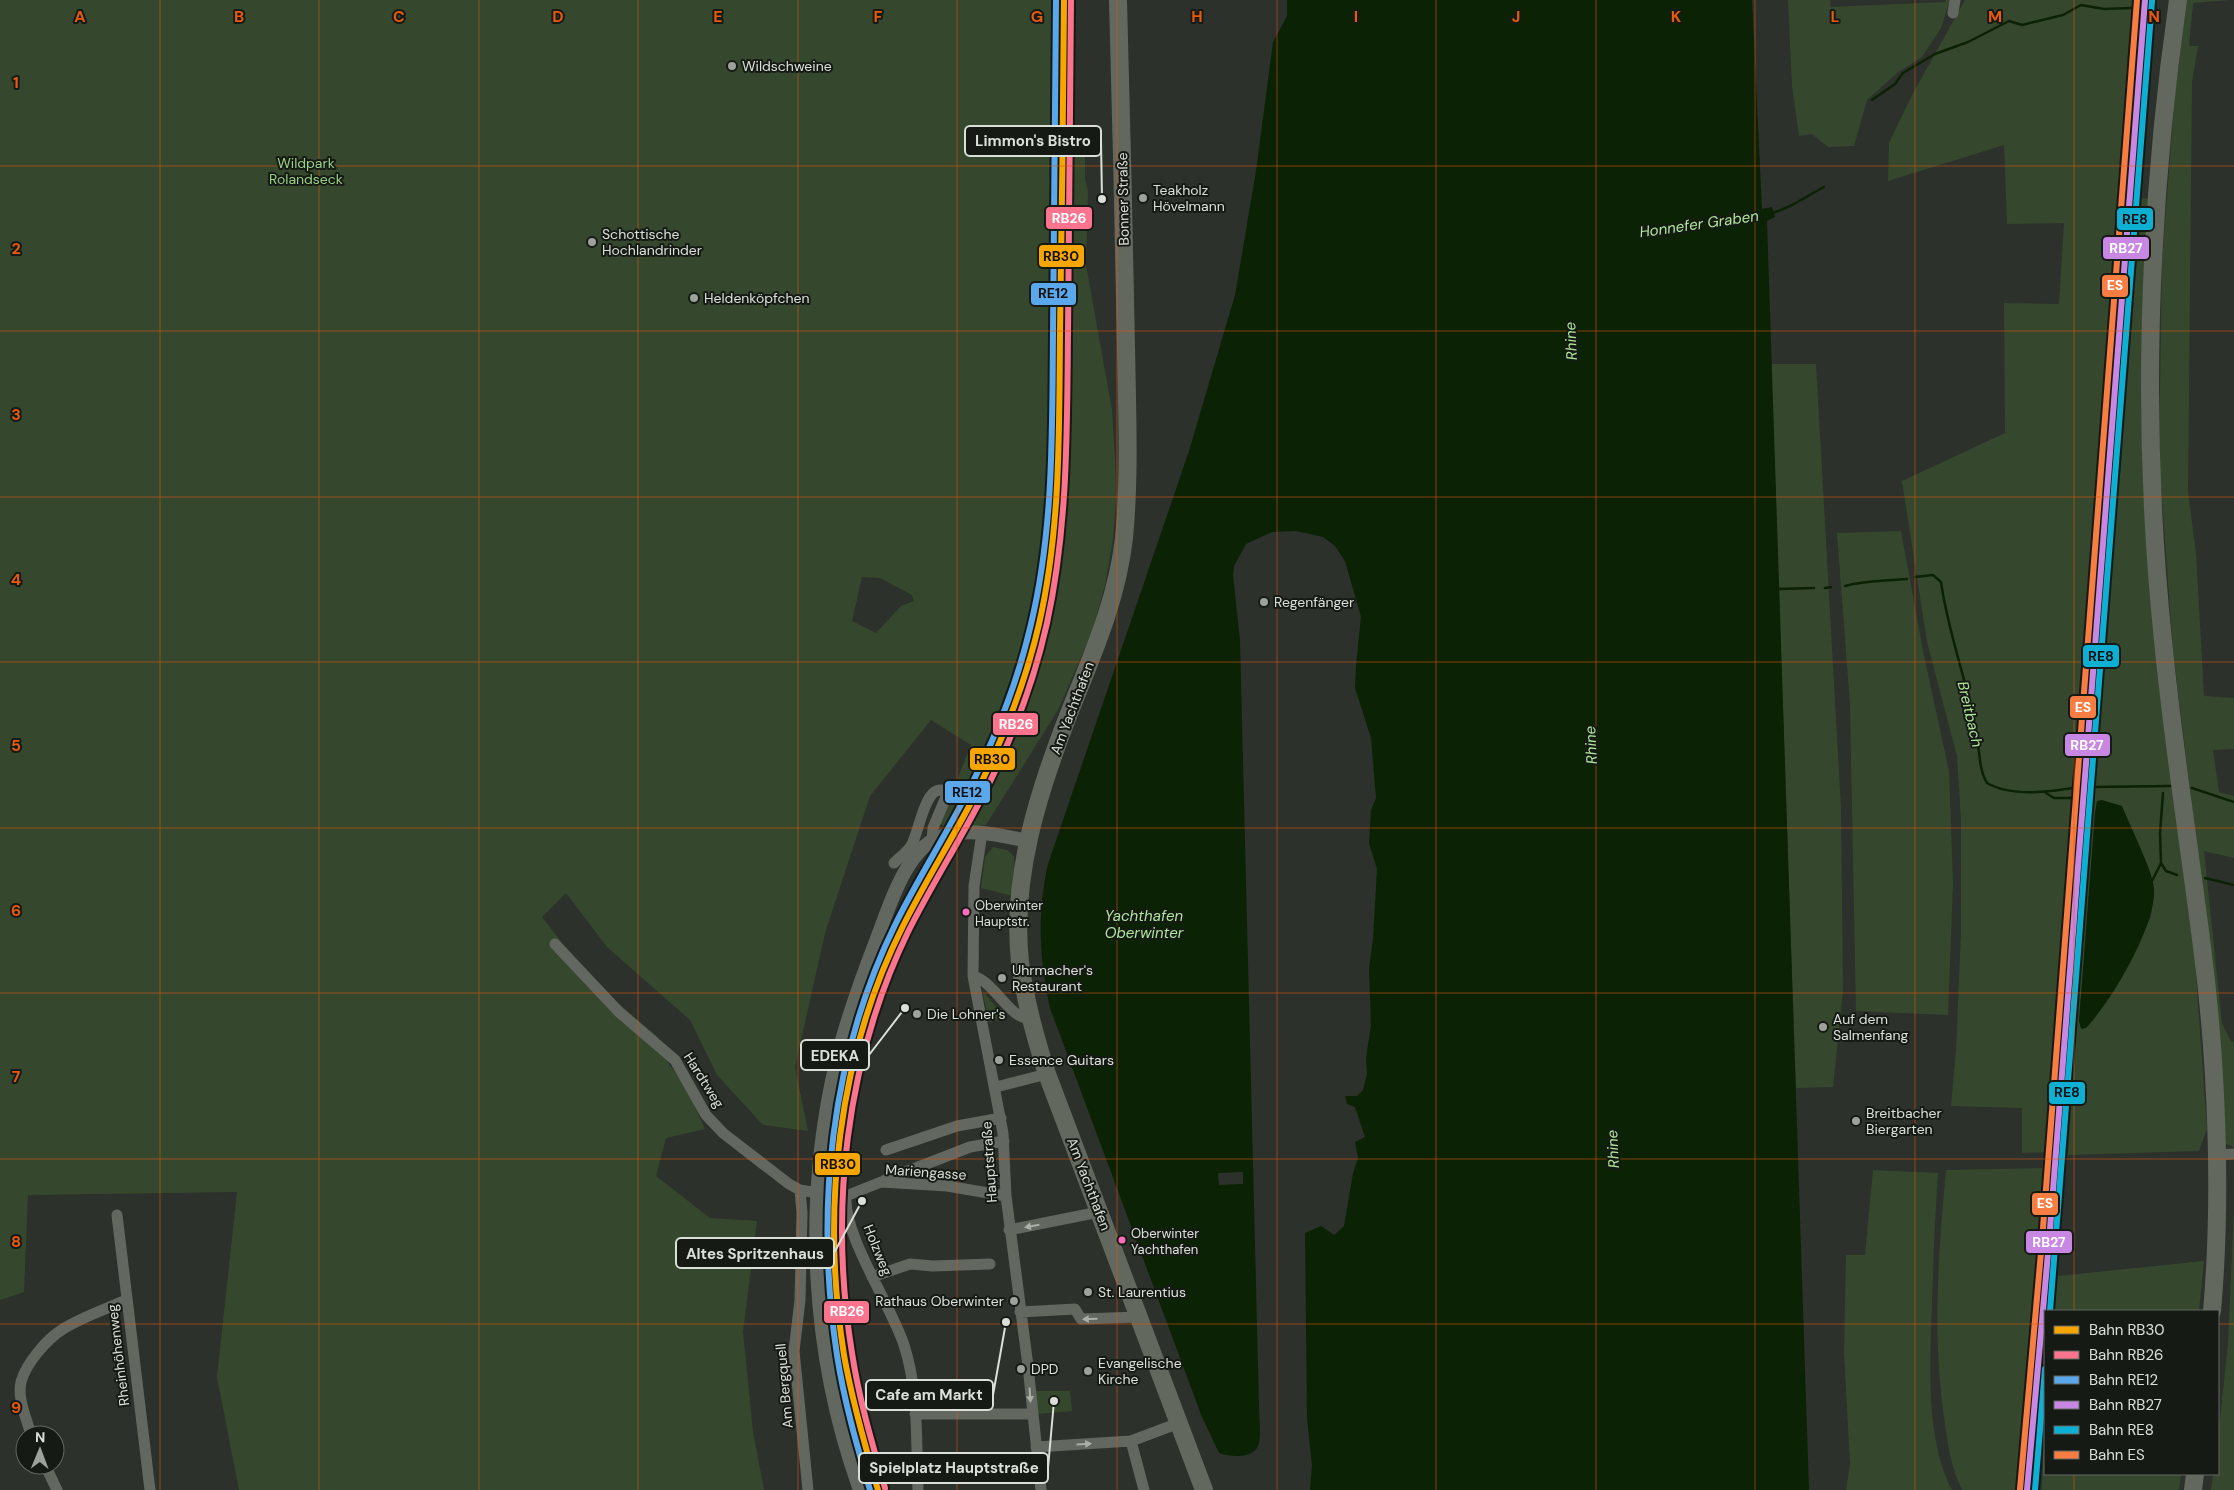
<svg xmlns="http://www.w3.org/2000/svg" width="2234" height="1490" font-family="'DM Sans',sans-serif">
<rect width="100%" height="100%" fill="#2c312b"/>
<path fill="#35482d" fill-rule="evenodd" d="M0,0H1055C1054,108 1053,216 1052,324C1051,436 1053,546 1023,654C1005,716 975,773 945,829L940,822L971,745L931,720L870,796L825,933L795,1067L808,1131L763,1125L717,1075L690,1020L607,947L566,893L542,917L591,980L658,1037L669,1064L686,1087L705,1129L666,1138L656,1176L710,1218L757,1221L743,1332L753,1432L764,1490H239L217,1377L237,1192L28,1195L24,1292L0,1300ZM862,577L880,578L912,595L914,601L901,606L876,633L852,621Z
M1788,0H1830L1831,7L1945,2L1946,0H1949V3L1941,28L1922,57L1897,73L1867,100L1854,146L1828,147L1812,134L1799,136L1792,86Z
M1965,0H2142L2073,809L2049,1152L2022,1153V1108L1951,1106L1956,1050L1961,932V820L1957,756L1927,642L1902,481L2005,433L2004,303L2059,304L2064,223L2007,224L2004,145L1888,181L1889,143L1912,95Z
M2187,0H2230L2193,3L2189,46H2198L2192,82L2188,492L2196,553L2204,696L2234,698V749L2213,750L2219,792L2234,796V858L2204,851L2222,1024L2231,1041L2234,1042V1147L2223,1143L2197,847L2173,650L2159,457L2162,261L2175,93Z
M1067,120H1074V130H1094V140L1085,151V180L1088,191L1086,265L1112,410L1115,457L1116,501L1113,539L1105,585L1092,632L1058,710L986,825L963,827L1005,745L1021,702L1047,612L1057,554L1063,463Z
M2141,198L2151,199L2146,514L2149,584L2163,715L2195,961L2207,1129L2199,1151L2068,1155C2087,836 2119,518 2141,198ZM2097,801L2154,890L2151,917L2126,970L2079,1021Z
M1771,364H1816L1841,808L1843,991L1833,1087L1796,1088Z
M1901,531L1923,651L1949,771L1953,883L1948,1015L1856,1011L1850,704L1837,533Z
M993,847L1007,850L1014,856L1013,896L981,888L985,857Z
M983,994H985L1004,1016L989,1023Z
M2047,1168L2017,1490H1962C1952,1470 1948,1447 1945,1424C1932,1341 1938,1254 1946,1170Z
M1873,1170L1938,1173C1935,1217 1933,1261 1932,1306C1930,1362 1925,1439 1952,1490H1846L1850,1464L1844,1353L1846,1255H1865Z
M2234,1207V1490H2211L2213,1474H2218V1437L2228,1344Z
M2204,1261L2199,1311H2054L2058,1276Z
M1035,1391H1070L1072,1411L1038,1414Z
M2045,1413V1474H2181L2179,1490H2042Z"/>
<path fill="#0b2204" d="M1287,0H1752L1762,209L1772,207L1775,217L1767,221L1809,1490H1310L1312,1466L1307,1418L1305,1233L1321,1226L1334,1235L1344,1226L1353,1173L1358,1158L1355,1142L1365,1137L1355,1107L1347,1104L1345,1096H1357L1363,1090L1367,1074L1366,1058L1371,1025L1369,969L1373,939L1377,869L1369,843L1371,810L1376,798L1371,738L1355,688L1356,665L1361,617L1345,561L1335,546L1323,537L1296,531L1272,532L1246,544L1234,566L1233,575L1240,640L1259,1406C1259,1417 1261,1432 1259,1443C1255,1460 1230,1457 1219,1453L1202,1417L1050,1008C1039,957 1037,915 1048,864L1189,451L1235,295L1256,171L1273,42L1287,16Z
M2102,800L2122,806C2130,826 2152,869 2154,888C2157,925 2111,1002 2086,1028L2081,1029L2079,1021L2095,812L2097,801Z"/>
<path fill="#2c312b" d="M1243,1172V1184L1219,1185L1218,1173Z"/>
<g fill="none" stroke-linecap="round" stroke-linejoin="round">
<path stroke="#0b2204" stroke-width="2.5" d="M1872,100L1895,84L1903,73L1935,54L1968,42L2009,21L2022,25L2063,15L2081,5L2104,9L2132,8
M1772,213C1792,208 1806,196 1824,187
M1915,577L1933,575L1941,582C1948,633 1967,681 1976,731C1980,748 1978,768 1987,783C2011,797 2052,792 2078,787
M1845,586C1866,580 1885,581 1907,579
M1825,588L1831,587
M1776,589L1814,588
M2093,787L2171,786
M2192,788L2234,802
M2046,793L2054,798H2078
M2161,863L2166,871L2177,875
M2205,878L2234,885
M2152,881L2161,863L2160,833L2163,793"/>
<path stroke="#626760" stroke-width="11" d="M1953,13L1955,0
M982,833L974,886L973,976L1003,1133L1006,1196L1028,1366L1041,1490
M894,863C899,858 907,852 911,846C919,833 924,789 941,790L945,792L946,797L933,828L932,841
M555,944L619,1012L675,1060L706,1115L723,1133L789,1184L800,1190L818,1193
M973,976C994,981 1011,1021 1030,1018
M996,1087L1047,1074
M886,1150L957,1126L1001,1118
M2216,1155L2234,1154
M885,1180L970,1147L1004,1141
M800,1190L802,1213L800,1300L794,1351L808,1490
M117,1215L150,1490
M1009,1230L1099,1212
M872,1277L910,1264L933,1266L990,1264
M1020,1312L1075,1309L1081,1319L1139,1317
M915,1414H1032
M31,1435C27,1419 17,1399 21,1382C26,1363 47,1339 63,1329C82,1317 106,1309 126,1300
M1131,1441L1144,1490
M1036,1447L1131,1441L1179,1423
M45,1465L57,1490
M918,1490C916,1442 919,1391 904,1345C891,1305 843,1235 846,1196L881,1182L947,1186L1006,1196"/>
<path stroke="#626760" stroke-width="14" d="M860,1490C811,1354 803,1200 837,1059C847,1019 861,980 876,941C888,910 903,858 933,840C959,825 1000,835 1028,841"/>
<path stroke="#62685e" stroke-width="18" d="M1118,0C1121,115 1124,231 1126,346C1127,410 1130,475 1124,538C1117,601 1091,658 1068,716C1038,793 1011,878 1020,962C1025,1001 1035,1037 1047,1074L1204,1490
M2178,0C2148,211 2141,428 2163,640C2173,745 2190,850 2203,955C2217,1068 2222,1198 2212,1311
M2193,1490L2195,1474"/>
<defs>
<path id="rail-1" d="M878,1490C865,1446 852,1401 844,1355C821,1211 837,1057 903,926C925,882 951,841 974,797C1002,742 1025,685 1039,624C1061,528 1059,430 1060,332C1062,221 1063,111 1064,0"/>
<path id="rail-2" d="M885,1488C872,1443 859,1399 852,1353C829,1211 845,1062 908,932C930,888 956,847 979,803C1009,747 1033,686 1047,623C1068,527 1067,430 1068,332C1069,221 1070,111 1071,0"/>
<path id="rail-3" d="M870,1490C857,1446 844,1401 837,1355C815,1210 830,1058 895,925C916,882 943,840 965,797C994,742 1017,685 1031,624C1054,528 1052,430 1053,332C1054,221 1055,111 1056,0"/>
<path id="rail-4" d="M2027,1490L2049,1242L2145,0"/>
<path id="rail-5" d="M2050,1311L2152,1
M2035,1490L2045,1369"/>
<path id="rail-6" d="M2020,1489L2042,1241L2137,0"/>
</defs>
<use href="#rail-1" stroke="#161a15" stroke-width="10"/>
<use href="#rail-2" stroke="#161a15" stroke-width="10"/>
<use href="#rail-3" stroke="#161a15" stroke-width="10"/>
<use href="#rail-4" stroke="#161a15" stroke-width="10"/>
<use href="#rail-5" stroke="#161a15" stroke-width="10"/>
<use href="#rail-6" stroke="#161a15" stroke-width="10"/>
<use href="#rail-1" stroke="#f7a600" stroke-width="6"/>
<use href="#rail-2" stroke="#fc738d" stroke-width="6"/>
<use href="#rail-3" stroke="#5aa8eb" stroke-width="6"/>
<use href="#rail-4" stroke="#c787e3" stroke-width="6"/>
<use href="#rail-5" stroke="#0dafd3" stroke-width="6"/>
<use href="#rail-6" stroke="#f77d43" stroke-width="6"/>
</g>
<defs><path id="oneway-solid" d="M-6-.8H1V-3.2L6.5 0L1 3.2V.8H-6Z" transform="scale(1.25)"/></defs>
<g fill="#aab0a7">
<use href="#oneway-solid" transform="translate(1032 1226) rotate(170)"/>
<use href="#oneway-solid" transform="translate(1090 1319) rotate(178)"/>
<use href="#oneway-solid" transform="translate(1030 1395) rotate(86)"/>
<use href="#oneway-solid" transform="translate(1084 1444) rotate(-3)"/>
</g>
<path fill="none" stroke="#e8590c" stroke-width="1" stroke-opacity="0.55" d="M160,0V1490M319,0V1490M479,0V1490M638,0V1490M798,0V1490M957,0V1490M1117,0V1490M1277,0V1490M1436,0V1490M1596,0V1490M1755,0V1490M1915,0V1490M2074,0V1311M0,166H2234M0,331H2234M0,497H2234M0,662H2234M0,828H2234M0,993H2234M0,1159H2234M0,1324H2045M2218,1324H2234M2074,1474V1490"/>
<g fill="#9da39b" stroke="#161a15" stroke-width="2">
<circle cx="732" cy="66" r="5"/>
<circle cx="1143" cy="198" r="5"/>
<circle cx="592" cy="242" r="5"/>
<circle cx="694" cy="298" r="5"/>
<circle cx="1264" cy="602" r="5"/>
<circle cx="1002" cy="978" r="5"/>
<circle cx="917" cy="1014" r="5"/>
<circle cx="1823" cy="1027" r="5"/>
<circle cx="999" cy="1060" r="5"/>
<circle cx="1856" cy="1121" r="5"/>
<circle cx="1088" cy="1292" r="5"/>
<circle cx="1014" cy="1301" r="5"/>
<circle cx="1021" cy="1369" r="5"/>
<circle cx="1088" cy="1371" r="5"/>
</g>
<g fill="#fb6dba" stroke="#161a15" stroke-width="2">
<circle cx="966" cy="912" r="4.5"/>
<circle cx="1122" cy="1240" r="4.5"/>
</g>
<g text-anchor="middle" stroke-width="4" stroke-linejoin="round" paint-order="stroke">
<g font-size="13" fill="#dae0d7" stroke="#161a15" text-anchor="start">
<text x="975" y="910">Oberwinter<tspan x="975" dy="16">Hauptstr.</tspan></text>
<text x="1131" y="1238">Oberwinter<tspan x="1131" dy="16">Yachthafen</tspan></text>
</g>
<g font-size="14" fill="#dae0d7" stroke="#161a15" text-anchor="start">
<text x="742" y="71">Wildschweine</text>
<text x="1153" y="195">Teakholz<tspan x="1153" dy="16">Hövelmann</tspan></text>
<text x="602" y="239">Schottische<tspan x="602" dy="16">Hochlandrinder</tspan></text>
<text x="704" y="303">Heldenköpfchen</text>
<text x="1274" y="607">Regenfänger</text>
<text x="1012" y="975">Uhrmacher's<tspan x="1012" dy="16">Restaurant</tspan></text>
<text x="927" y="1019">Die Lohner's</text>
<text x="1833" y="1024">Auf dem<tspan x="1833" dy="16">Salmenfang</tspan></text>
<text x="1009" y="1065">Essence Guitars</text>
<text x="1866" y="1118">Breitbacher<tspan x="1866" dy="16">Biergarten</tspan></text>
<text x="1098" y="1297">St. Laurentius</text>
<text x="1004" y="1306" text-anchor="end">Rathaus Oberwinter</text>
<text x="1098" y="1368">Evangelische<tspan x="1098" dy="16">Kirche</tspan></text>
<text x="1031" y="1374">DPD</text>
</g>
<g font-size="14" fill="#9ad085" stroke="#161a15">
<text x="306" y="168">Wildpark<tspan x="306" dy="16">Rolandseck</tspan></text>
</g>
<g font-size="14" fill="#dae0d7" stroke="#161a15">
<text transform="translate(1123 199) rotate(-91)" y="5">Bonner Straße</text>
<text transform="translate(1072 708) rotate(-69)" y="5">Am Yachthafen</text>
<text transform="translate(704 1080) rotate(58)" y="5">Hardtweg</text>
<text transform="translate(989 1162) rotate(-94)" y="5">Hauptstraße</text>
<text transform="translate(926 1172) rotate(4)" y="5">Mariengasse</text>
<text transform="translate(1089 1184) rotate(69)" y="5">Am Yachthafen</text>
<text transform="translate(878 1250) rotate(68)" y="5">Holzweg</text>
<text transform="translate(118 1355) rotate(-97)" y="5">Rheinhöhenweg</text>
<text transform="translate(784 1386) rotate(-95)" y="5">Am Bergquell</text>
</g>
<g font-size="15" font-style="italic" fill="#afe69a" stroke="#161a15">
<text transform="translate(1699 224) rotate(-8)" y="5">Honnefer Graben</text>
<text transform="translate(1571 341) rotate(-93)" y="5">Rhine</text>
<text transform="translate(1970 714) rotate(77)" y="5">Breitbach</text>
<text transform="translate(1591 745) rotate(-93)" y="5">Rhine</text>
<text x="1144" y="921">Yachthafen<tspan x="1144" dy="17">Oberwinter</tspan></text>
<text transform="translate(1613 1149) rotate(-93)" y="5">Rhine</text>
</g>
</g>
<g font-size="16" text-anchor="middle" font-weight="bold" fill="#e8590c" stroke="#161a15" stroke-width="4" stroke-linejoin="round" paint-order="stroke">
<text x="80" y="22">A</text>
<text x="239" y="22">B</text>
<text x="399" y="22">C</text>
<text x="558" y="22">D</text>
<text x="718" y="22">E</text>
<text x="878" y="22">F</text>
<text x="1037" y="22">G</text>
<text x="1197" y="22">H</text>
<text x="1356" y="22">I</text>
<text x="1516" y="22">J</text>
<text x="1676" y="22">K</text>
<text x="1835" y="22">L</text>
<text x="1995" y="22">M</text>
<text x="2154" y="22">N</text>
<text x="16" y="88">1</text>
<text x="16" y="254">2</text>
<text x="16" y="420">3</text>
<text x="16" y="585">4</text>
<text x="16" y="751">5</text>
<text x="16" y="916">6</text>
<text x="16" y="1082">7</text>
<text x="16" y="1247">8</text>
<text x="16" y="1413">9</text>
</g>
<path fill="none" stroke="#dae0d7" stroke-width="2" d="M1102 199L1101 141M905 1008L869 1055M862 1201L834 1253M1006 1322L993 1395M1054 1401L1048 1468"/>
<g fill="#dae0d7" stroke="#161a15" stroke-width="2">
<circle cx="1102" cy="199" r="5"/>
<circle cx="905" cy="1008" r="5"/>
<circle cx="862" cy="1201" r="5"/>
<circle cx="1006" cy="1322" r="5"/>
<circle cx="1054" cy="1401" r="5"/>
</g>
<g fill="#161a15" stroke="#dae0d7" stroke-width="2">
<rect x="965" y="126" width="136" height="30" rx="5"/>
<rect x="801" y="1040" width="68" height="30" rx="5"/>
<rect x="676" y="1238" width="158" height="30" rx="5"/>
<rect x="866" y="1380" width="127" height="30" rx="5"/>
<rect x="859" y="1453" width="189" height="30" rx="5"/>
</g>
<g font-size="15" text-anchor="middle" font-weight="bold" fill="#dae0d7">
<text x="1033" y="146">Limmon's Bistro</text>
<text x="835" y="1061">EDEKA</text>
<text x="755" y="1259">Altes Spritzenhaus</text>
<text x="929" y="1400">Cafe am Markt</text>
<text x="954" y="1473">Spielplatz Hauptstraße</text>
</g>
<g stroke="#161a15" stroke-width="2">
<rect x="1045" y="206" width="48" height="24" rx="5" fill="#fc738d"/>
<rect x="2116" y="207" width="38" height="24" rx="5" fill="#0dafd3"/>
<rect x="2102" y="236" width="48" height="24" rx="5" fill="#c787e3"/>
<rect x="1038" y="244" width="47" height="24" rx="5" fill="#f7a600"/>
<rect x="2101" y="274" width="28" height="24" rx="5" fill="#f77d43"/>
<rect x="1030" y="282" width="47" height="24" rx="5" fill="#5aa8eb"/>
<rect x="2082" y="644" width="38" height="24" rx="5" fill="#0dafd3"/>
<rect x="2069" y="695" width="28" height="24" rx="5" fill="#f77d43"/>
<rect x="992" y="712" width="47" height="24" rx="5" fill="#fc738d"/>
<rect x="2064" y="733" width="47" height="24" rx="5" fill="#c787e3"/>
<rect x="969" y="747" width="47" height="24" rx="5" fill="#f7a600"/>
<rect x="944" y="780" width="47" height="24" rx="5" fill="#5aa8eb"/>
<rect x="2048" y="1081" width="38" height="24" rx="5" fill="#0dafd3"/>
<rect x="814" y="1152" width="47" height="24" rx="5" fill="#f7a600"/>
<rect x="2031" y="1192" width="28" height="24" rx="5" fill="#f77d43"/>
<rect x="2025" y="1230" width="48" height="24" rx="5" fill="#c787e3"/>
<rect x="823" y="1300" width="47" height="24" rx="5" fill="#fc738d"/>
</g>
<g font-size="14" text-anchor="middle" font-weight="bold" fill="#fff">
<text x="1069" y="223">RB26</text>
<text x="2126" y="253">RB27</text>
<text x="2115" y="290">ES</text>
<text x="2083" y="712">ES</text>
<text x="1016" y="729">RB26</text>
<text x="2087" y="750">RB27</text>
<text x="2045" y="1208">ES</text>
<text x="2049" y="1247">RB27</text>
<text x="847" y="1316">RB26</text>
</g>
<g font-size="14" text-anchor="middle" font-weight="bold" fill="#111">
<text x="2135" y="224">RE8</text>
<text x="1061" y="261">RB30</text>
<text x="1053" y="298">RE12</text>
<text x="2101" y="661">RE8</text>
<text x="992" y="764">RB30</text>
<text x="967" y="797">RE12</text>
<text x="2067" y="1097">RE8</text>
<text x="838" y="1169">RB30</text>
</g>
<rect x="2044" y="1310" width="175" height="165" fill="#161a15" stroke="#646963"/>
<rect x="2054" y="1326" width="25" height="8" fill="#f7a600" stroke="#646963"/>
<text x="2089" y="1335" font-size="15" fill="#dae0d7">Bahn RB30</text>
<rect x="2054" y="1351" width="25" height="8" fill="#fc738d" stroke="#646963"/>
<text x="2089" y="1360" font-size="15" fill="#dae0d7">Bahn RB26</text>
<rect x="2054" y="1376" width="25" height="8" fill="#5aa8eb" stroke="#646963"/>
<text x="2089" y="1385" font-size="15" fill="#dae0d7">Bahn RE12</text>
<rect x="2054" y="1401" width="25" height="8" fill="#c787e3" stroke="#646963"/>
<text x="2089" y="1410" font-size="15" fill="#dae0d7">Bahn RB27</text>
<rect x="2054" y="1426" width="25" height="8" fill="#0dafd3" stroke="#646963"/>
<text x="2089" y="1435" font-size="15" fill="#dae0d7">Bahn RE8</text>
<rect x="2054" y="1451" width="25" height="8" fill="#f77d43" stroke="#646963"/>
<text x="2089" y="1460" font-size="15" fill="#dae0d7">Bahn ES</text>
<g transform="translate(40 1450) rotate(1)"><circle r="24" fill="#161a15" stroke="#646963"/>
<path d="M0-4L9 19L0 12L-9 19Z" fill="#9da39b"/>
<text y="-8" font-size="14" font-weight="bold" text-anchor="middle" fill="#dae0d7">N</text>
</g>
</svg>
